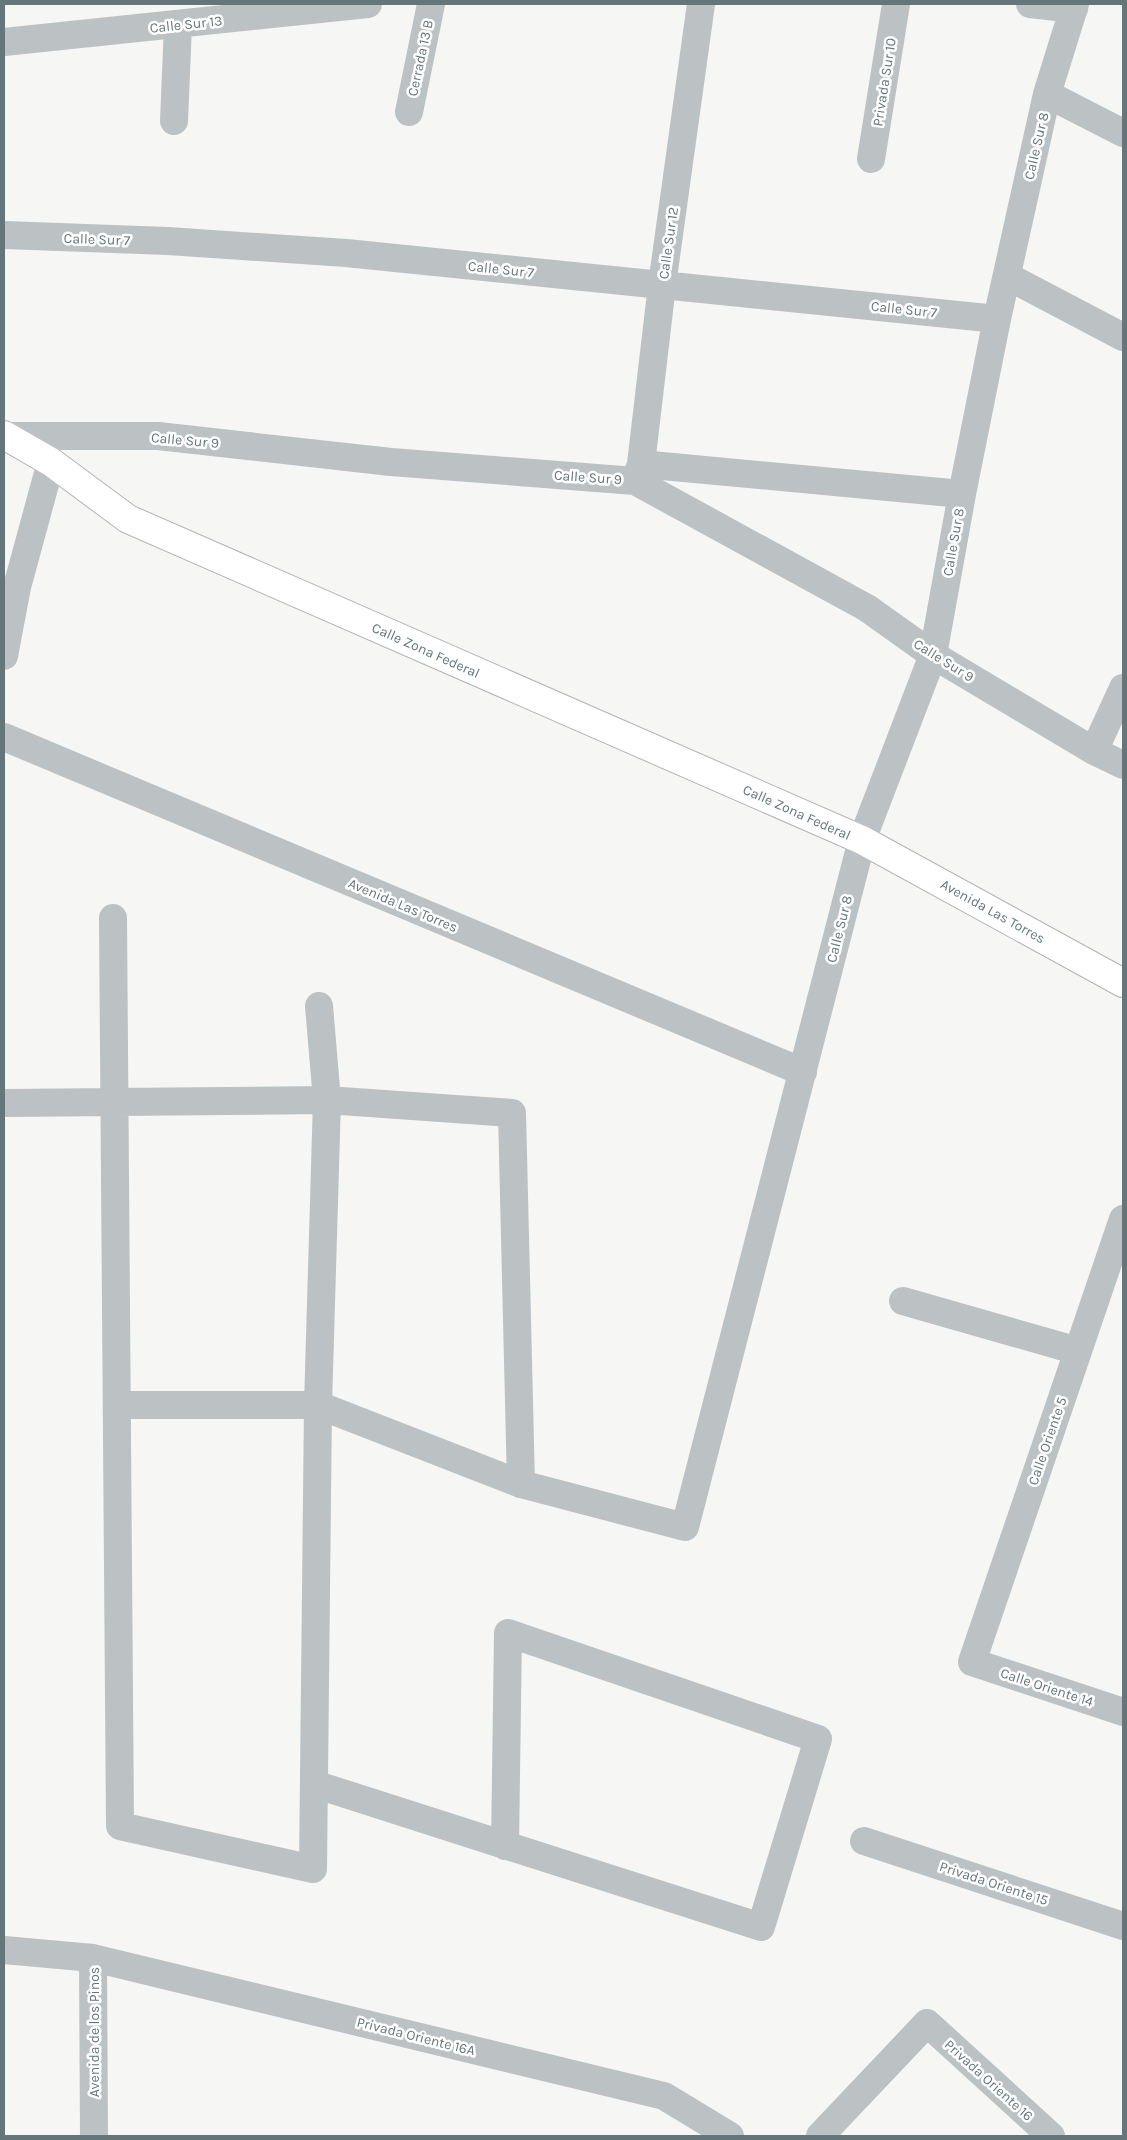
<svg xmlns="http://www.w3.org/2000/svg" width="1127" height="2140" font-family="Karla,sans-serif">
<rect width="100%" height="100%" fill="#f6f6f4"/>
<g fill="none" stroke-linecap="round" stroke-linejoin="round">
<defs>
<path id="major" d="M4,435L51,462L128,519L862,840L1123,983"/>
</defs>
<use href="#major" stroke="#b0b5b7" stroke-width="30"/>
<path stroke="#bcc1c3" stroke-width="28" d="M1030,4L1074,9
M4,42L368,4
M1047,94L1123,133
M409,112L431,4
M174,121L178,25
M871,159L896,4
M4,235L168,241L346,253L997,319
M1007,276L1123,337
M7,436H158L391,462L635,481L867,608L933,655L1094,751L1123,765
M641,464L962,494
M635,481L641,464L662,285L701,4
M4,656L17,587L51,462
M4,737L803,1072
M1094,751L1123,688
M113,918L120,1826L313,1869L318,1405L327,1100L319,1006
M4,1103L327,1100L512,1113L521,1484
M1123,1219L972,1662L1123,1712
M903,1301L1078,1351
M118,1405H318L521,1484L685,1527L862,840L933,655L962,494L997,319L1047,94L1075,4
M314,1784L761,1927L818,1739L508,1633L505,1846
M864,1841L1123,1926
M4,1950L93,1958L664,2096L730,2136
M93,1958L94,2136
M820,2136L927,2023L1051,2136"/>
<use href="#major" stroke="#fff" stroke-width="28"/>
</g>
<g text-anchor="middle" stroke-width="5" stroke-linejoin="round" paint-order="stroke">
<g font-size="14" fill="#65767b" stroke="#fff">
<text transform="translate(186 24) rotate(-6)" y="5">Calle Sur 13</text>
<text transform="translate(420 58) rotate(-78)" y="5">Cerrada 13 B</text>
<text transform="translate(884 82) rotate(-81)" y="5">Privada Sur 10</text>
<text transform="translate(1036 146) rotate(-77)" y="5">Calle Sur 8</text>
<text transform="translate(97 239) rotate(2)" y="5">Calle Sur 7</text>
<text transform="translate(668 243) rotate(-82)" y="5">Calle Sur 12</text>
<text transform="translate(501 269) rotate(6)" y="5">Calle Sur 7</text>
<text transform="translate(904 309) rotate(6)" y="5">Calle Sur 7</text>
<text transform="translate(185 440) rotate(5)" y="5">Calle Sur 9</text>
<text transform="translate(588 477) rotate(4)" y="5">Calle Sur 9</text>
<text transform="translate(953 542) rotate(-80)" y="5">Calle Sur 8</text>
<text transform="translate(426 650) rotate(24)" y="5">Calle Zona Federal</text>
<text transform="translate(944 660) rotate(32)" y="5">Calle Sur 9</text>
<text transform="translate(797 812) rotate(24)" y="5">Calle Zona Federal</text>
<text transform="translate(403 905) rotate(23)" y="5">Avenida Las Torres</text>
<text transform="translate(993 911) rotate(29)" y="5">Avenida Las Torres</text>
<text transform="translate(839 929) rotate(-76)" y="5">Calle Sur 8</text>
<text transform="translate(1047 1441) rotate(-71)" y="5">Calle Oriente 5</text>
<text transform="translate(1047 1687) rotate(18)" y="5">Calle Oriente 14</text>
<text transform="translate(994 1883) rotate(18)" y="5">Privada Oriente 15</text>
<text transform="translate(94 2032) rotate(-90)" y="5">Avenida de los Pinos</text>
<text transform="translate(416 2036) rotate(14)" y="5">Privada Oriente 16A</text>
<text transform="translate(989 2080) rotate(42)" y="5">Privada Oriente 16</text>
</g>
</g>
<rect width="1127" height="2140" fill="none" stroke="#65767b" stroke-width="10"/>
</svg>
